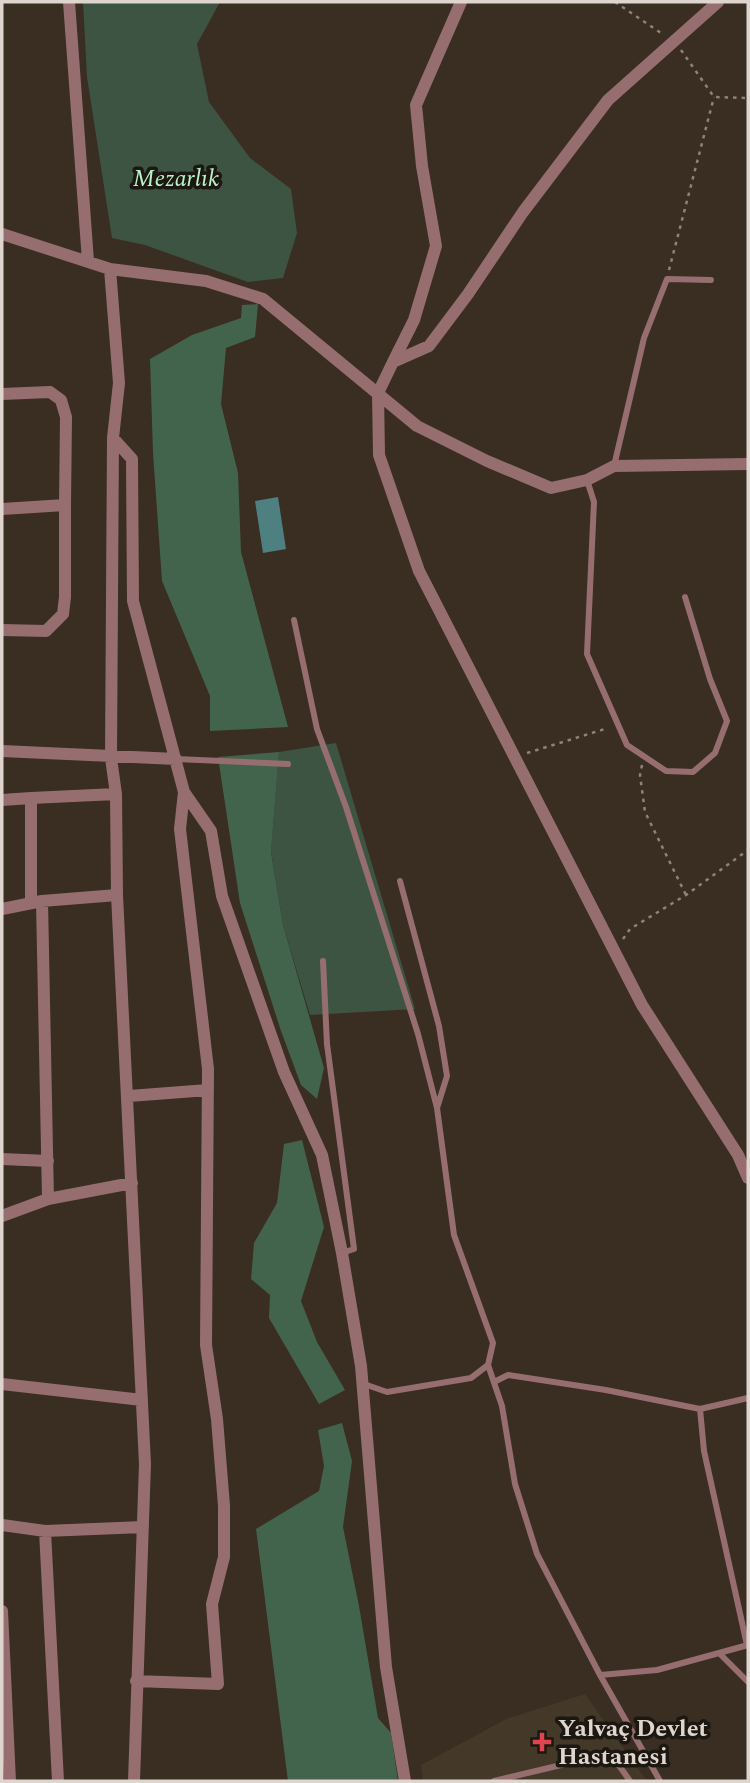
<svg xmlns="http://www.w3.org/2000/svg" width="750" height="1783" font-family="Spectral,serif">
<rect width="100%" height="100%" fill="#3a2d21"/>
<path fill="#443829" d="M585,1694L647,1781H423L421,1765L506,1719Z"/>
<path fill="#3d5443" d="M83,2H220L197,44L209,102L250,158L291,189L297,233L283,278L248,282L145,245L112,238L87,77Z
M336,743L415,1009L310,1015L283,925L271,851L279,752Z"/>
<path fill="#43644c" d="M258,304L255,337L226,348L221,404L238,473L241,552L288,727L210,731V696L162,581L153,453L150,359L192,335L241,318L242,305Z
M279,752L271,852L283,925L324,1068L317,1099L301,1085L281,1031L240,903L218,757Z
M302,1140L324,1227L301,1301L317,1342L345,1390L319,1404L269,1318L270,1295L251,1279L254,1243L277,1203L284,1144Z
M342,1423L352,1461L343,1527L359,1606L378,1718L391,1733L398,1781H288L256,1529L319,1491L324,1466L318,1430Z"/>
<path fill="#4e8082" d="M278,497L286,549L263,553L255,501Z"/>
<g fill="none" stroke-linecap="round" stroke-linejoin="round">
<path stroke="#8e837a" stroke-width="2.5" stroke-dasharray="3.5 5" stroke-linecap="butt" d="M615,2L664,35
M681,50L714,97L748,98
M669,270L714,97
M527,753L608,728
M642,765L640,775L645,812L686,895
M623,939L630,929L686,895L748,850"/>
<path stroke="#966e6f" stroke-width="6" d="M614,466L644,338L667,279L711,280
M587,480L594,502L587,654L627,745L666,771L693,772L715,753L727,721L710,679L685,597
M294,620L317,729L346,807L418,1034L437,1108
M176,759L288,764
M323,961L327,1044L354,1249L342,1253
M488,1365L502,1406L515,1484L537,1554L600,1675L657,1670L719,1653L748,1682
M494,1382L508,1375L606,1390L700,1409L748,1398
M364,1384L387,1392L471,1378L488,1365L493,1343L454,1235L437,1108L447,1076L439,1026L400,881
M700,1409L704,1451L747,1645
M719,1653L748,1645
M600,1675L660,1781
M494,1781L599,1756L618,1764L630,1781"/>
<path stroke="#966e6f" stroke-width="12" d="M69,2L88,261
M718,2L608,100L523,212L468,294L429,346L393,362L378,393L379,455L419,571L642,1005L738,1155L748,1178
M2,234L110,269L206,281L263,299L417,426L487,461L551,488L587,480L614,466L748,464
M110,269L119,383L113,438L111,758L116,794L117,895L145,1464L134,1781
M393,362L414,320L436,246L422,166L416,105L461,2
M2,394L50,392L61,400L66,417L65,505
M113,438L132,459L133,601L184,792L180,829L208,1069L206,1345L217,1419L224,1506V1557L212,1604L218,1684L136,1681
M2,509L65,505V597L63,614L46,631L2,630
M2,751L176,759
M184,792L211,831L222,896L284,1072L322,1155L342,1253L361,1366L386,1667L405,1781
M31,798L116,794
M2,800L31,798V903
M42,901L48,1199
M2,909L42,901L117,895
M129,1096L208,1090
M2,1159L48,1161
M2,1216L48,1199L132,1183
M2,1384L142,1400
M2,1525L45,1531L143,1527
M45,1531L58,1781
M2,1611L10,1781"/>
</g>
<path fill="#e0444e" stroke="#1d1711" stroke-width="2.5" d="M538.5 1731.5h7v7h7v7h-7v7h-7v-7h-7v-7h7z"/>
<g text-anchor="middle" stroke-width="7" stroke-linejoin="round" paint-order="stroke">
<g font-size="24" font-style="italic" fill="#b9f3c7" stroke="#1d1711">
<text x="176" y="186">Mezarlık</text>
</g>
<g font-size="24" font-weight="bold" fill="#ded6ce" stroke="#1d1711" text-anchor="start">
<text x="558" y="1736">Yalvaç Devlet<tspan x="558" dy="28">Hastanesi</tspan></text>
</g>
</g>
<rect width="750" height="1783" fill="none" stroke="#ded6ce" stroke-width="7"/>
</svg>
